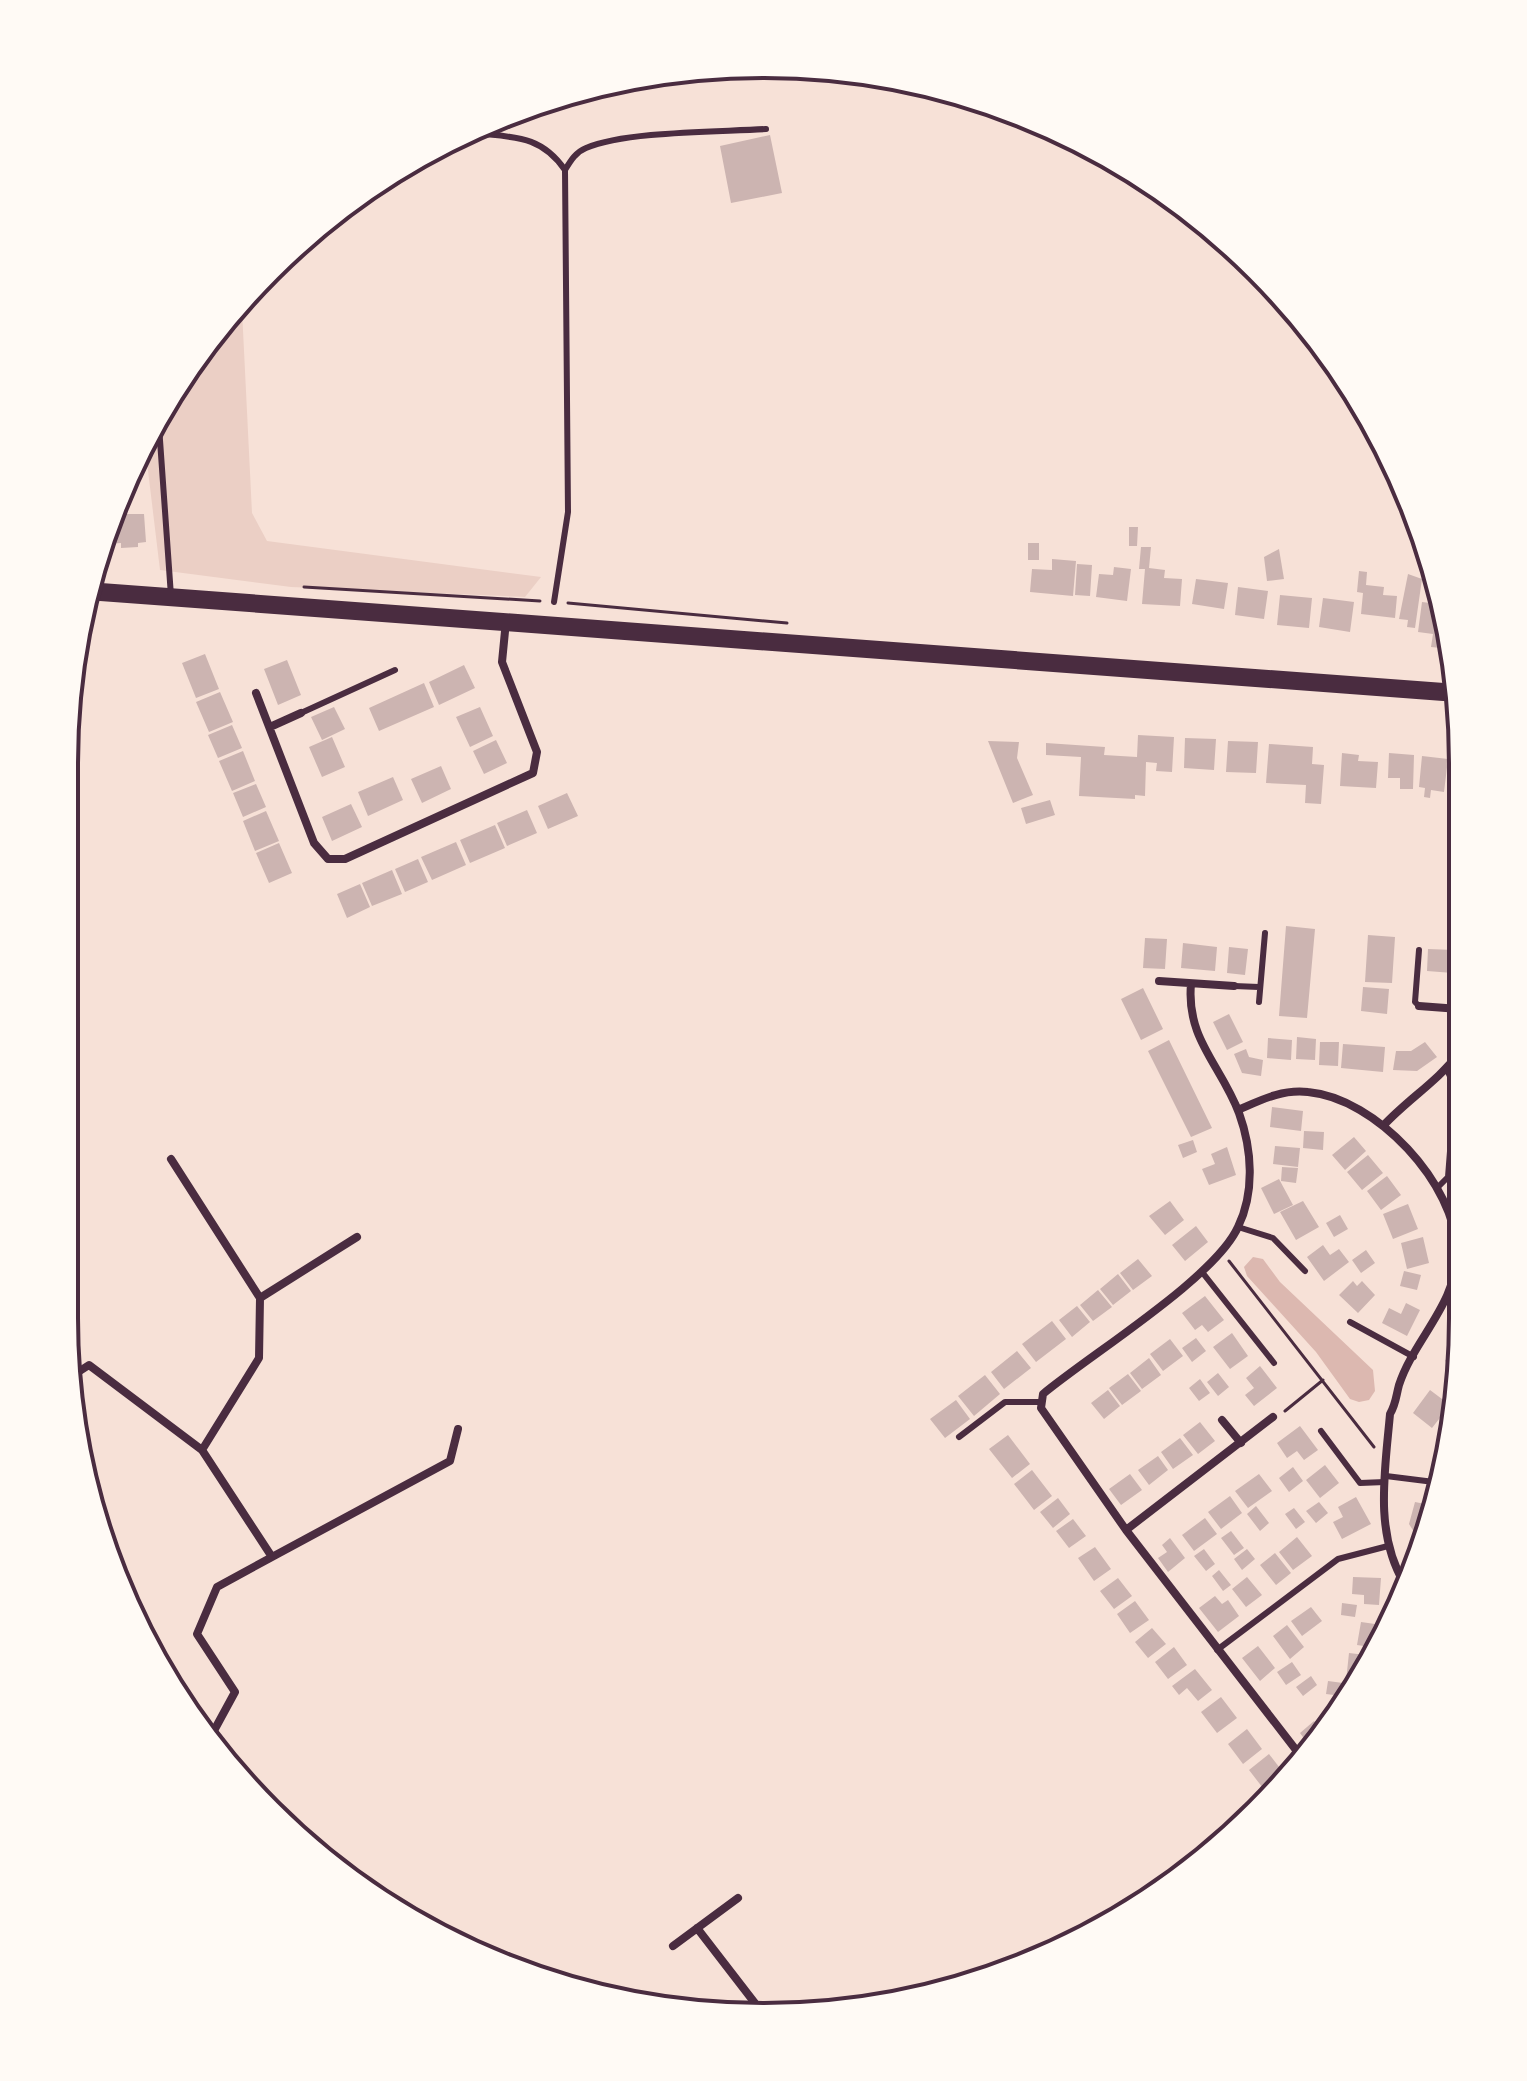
<svg xmlns="http://www.w3.org/2000/svg" width="1527" height="2081" font-family="Raleway,sans-serif">
<rect width="100%" height="100%" fill="#f7e1d7"/>
<path fill="#ebcfc5" d="M242,310L252,513L267,541L541,577L525,597L291,587L160,570L146,454L182,375Z"/>
<path fill="#dcb8b0" d="M1253,1257L1263,1259L1280,1282L1373,1370L1375,1391L1369,1400L1359,1402L1350,1399L1316,1352L1247,1276L1244,1267Z"/>
<path fill="#ccb4b1" d="M770,135L782,193L731,203L720,146Z
M119,514H144L146,542L138,543V547L121,548V543L107,544Z
M1129,527H1138L1137,546H1129Z
M1028,543H1039V560H1028Z
M1141,547H1151L1149,568L1165,570L1164,578L1182,579L1180,606L1142,604L1145,569H1139Z
M1279,549L1284,579L1267,581L1264,557Z
M1052,559L1076,561L1073,596L1030,592L1032,569L1052,570Z
M1077,564L1092,565L1090,596L1075,595Z
M1114,567L1131,569L1127,601L1096,597L1099,574L1113,575Z
M1359,571L1367,572L1366,585L1384,587L1383,595L1397,596L1395,618L1361,614L1363,593L1357,592Z
M1408,574L1422,579L1415,628L1407,627L1408,620L1399,619Z
M1196,579L1228,583L1224,609L1192,604Z
M1238,587L1268,591L1264,619L1235,615Z
M1280,595L1312,598L1309,628L1277,625Z
M1323,598L1354,602L1350,632L1319,627Z
M1422,602L1439,604L1444,622L1441,648L1431,647L1433,634L1418,632Z
M205,654L219,689L196,698L182,663Z
M287,660L301,695L278,705L264,669Z
M464,665L475,688L439,705L429,682Z
M424,683L434,707L379,731L369,708Z
M220,692L233,722L209,732L196,702Z
M334,707L345,729L322,740L311,717Z
M480,707L493,736L470,747L456,717Z
M232,725L242,748L218,758L208,735Z
M1138,735L1174,737L1172,772L1156,771L1157,763L1146,762L1145,796L1135,795V799L1079,796L1081,757L1046,755V743L1105,747L1104,755L1137,757Z
M332,737L345,767L322,777L309,747Z
M1185,738L1216,739L1214,770L1184,768Z
M496,740L507,763L484,774L473,751Z
M988,741L1019,742L1017,758L1033,795L1013,803Z
M1228,741L1258,742L1256,773L1226,772Z
M1269,744L1313,747L1312,764L1324,765L1321,804L1305,803L1306,785L1266,783Z
M243,751L255,781L232,791L219,761Z
M1342,753L1359,755L1358,761L1378,762L1376,788L1340,786Z
M1389,753L1414,755L1413,789H1400V778H1388Z
M1422,756L1448,759L1444,792L1431,790L1430,798L1424,797L1425,788L1419,787Z
M441,766L451,789L422,803L411,779Z
M393,777L403,800L368,816L358,792Z
M256,784L266,807L243,817L233,793Z
M567,793L578,816L548,829L538,806Z
M1050,800L1055,815L1026,824L1021,808Z
M351,804L362,827L332,841L322,817Z
M527,810L537,833L507,846L497,823Z
M266,811L279,841L255,851L243,821Z
M495,825L505,848L470,863L460,840Z
M456,842L466,865L432,880L421,857Z
M279,843L292,873L269,883L256,853Z
M418,859L428,882L405,892L395,869Z
M392,870L402,894L372,906L362,883Z
M360,884L370,907L347,918L337,894Z
M1286,926L1315,929L1307,1018L1279,1016Z
M1368,935L1395,937L1392,983L1365,982Z
M1145,938L1167,939L1165,969L1143,968Z
M1183,943L1217,947L1215,971L1181,968Z
M1229,947L1248,949L1245,975L1227,973Z
M1428,949L1454,950L1453,973L1427,971Z
M1363,987L1389,989L1387,1014L1361,1011Z
M1143,988L1163,1029L1141,1040L1121,999Z
M1229,1014L1243,1042L1227,1050L1213,1022Z
M1297,1037L1316,1039L1315,1060L1296,1059Z
M1268,1038L1292,1040L1291,1060L1267,1058Z
M1169,1040L1212,1128L1191,1137L1148,1051Z
M1320,1042H1339L1338,1066L1319,1065Z
M1425,1042L1437,1057L1417,1071L1393,1070L1396,1051H1411Z
M1343,1044L1385,1047L1383,1072L1341,1068Z
M1246,1049L1249,1057L1263,1060L1261,1076L1242,1073L1234,1054Z
M1272,1107L1303,1111L1301,1131L1270,1127Z
M1304,1131L1324,1132L1323,1150L1303,1148Z
M1354,1137L1366,1151L1345,1170L1332,1155Z
M1193,1140L1197,1152L1183,1158L1178,1145Z
M1275,1146L1300,1148L1298,1167L1273,1164Z
M1227,1147L1236,1175L1209,1185L1202,1169L1215,1164L1211,1154Z
M1368,1155L1383,1173L1362,1190L1347,1172Z
M1282,1167L1298,1168L1296,1183L1281,1181Z
M1387,1176L1401,1195L1381,1210L1367,1191Z
M1279,1179L1293,1205L1274,1214L1261,1188Z
M1170,1201L1184,1220L1165,1235L1149,1216Z
M1303,1201L1319,1227L1296,1240L1280,1212Z
M1408,1204L1418,1229L1393,1239L1383,1214Z
M1340,1215L1348,1229L1334,1237L1326,1223Z
M1196,1226L1208,1242L1185,1261L1172,1245Z
M1423,1237L1429,1263L1407,1269L1401,1243Z
M1323,1245L1330,1255L1339,1249L1349,1262L1324,1281L1307,1257Z
M1366,1250L1375,1263L1361,1273L1352,1260Z
M1138,1259L1152,1276L1133,1290L1120,1273Z
M1404,1271L1421,1275L1417,1290L1400,1286Z
M1118,1274L1131,1291L1113,1305L1100,1289Z
M1353,1281L1357,1286L1362,1281L1375,1295L1358,1313L1339,1295Z
M1098,1290L1112,1307L1093,1321L1080,1305Z
M1205,1296L1224,1320L1208,1332L1202,1325L1195,1330L1182,1313Z
M1406,1303L1420,1310L1407,1336L1382,1323L1389,1308L1401,1314Z
M1077,1306L1090,1322L1072,1337L1059,1320Z
M1052,1321L1066,1339L1036,1362L1022,1344Z
M1232,1333L1248,1356L1230,1369L1213,1347Z
M1461,1335V1364L1460,1371L1445,1361Z
M1196,1338L1206,1351L1192,1362L1182,1348Z
M1170,1339L1183,1356L1163,1371L1150,1354Z
M1017,1351L1031,1368L1004,1389L991,1372Z
M1149,1358L1161,1375L1142,1389L1130,1373Z
M1260,1366L1277,1388L1254,1406L1245,1395L1254,1388L1246,1378Z
M1218,1373L1229,1387L1218,1396L1207,1382Z
M1128,1374L1141,1391L1122,1405L1109,1388Z
M985,1375L1000,1394L974,1416L958,1396Z
M1200,1379L1210,1393L1199,1401L1189,1388Z
M1108,1390L1120,1406L1104,1419L1091,1403Z
M1430,1390L1450,1405L1432,1428L1413,1413Z
M956,1400L970,1419L945,1438L930,1419Z
M1200,1422L1215,1441L1198,1454L1183,1435Z
M1300,1426L1318,1450L1304,1460L1297,1451L1287,1458L1277,1443Z
M1008,1435L1030,1464L1012,1478L989,1449Z
M1180,1438L1193,1455L1173,1469L1161,1452Z
M1158,1456L1168,1470L1149,1485L1138,1470Z
M1325,1465L1339,1483L1320,1498L1306,1480Z
M1293,1467L1303,1481L1289,1492L1279,1478Z
M1032,1470L1052,1496L1034,1510L1014,1484Z
M1130,1474L1142,1490L1121,1505L1109,1489Z
M1259,1474L1272,1491L1248,1508L1235,1491Z
M1230,1496L1242,1513L1221,1529L1208,1512Z
M1356,1497L1371,1524L1342,1539L1333,1522L1343,1517L1338,1507Z
M1058,1498L1070,1514L1053,1528L1040,1512Z
M1319,1502L1328,1513L1316,1523L1306,1511Z
M1415,1502L1435,1506L1421,1543L1409,1524Z
M1256,1506L1269,1523L1260,1531L1247,1514Z
M1294,1508L1305,1522L1296,1529L1285,1514Z
M1205,1518L1217,1534L1194,1551L1182,1535Z
M1073,1519L1086,1536L1069,1548L1056,1531Z
M1231,1531L1244,1548L1234,1555L1221,1538Z
M1297,1537L1312,1556L1293,1570L1279,1552Z
M1170,1538L1185,1558L1168,1572L1158,1558L1167,1552L1162,1545Z
M1095,1547L1111,1569L1094,1581L1078,1558Z
M1204,1549L1215,1564L1206,1571L1194,1556Z
M1247,1549L1255,1559L1242,1570L1234,1559Z
M1275,1553L1291,1573L1276,1585L1260,1565Z
M1219,1570L1231,1585L1223,1591L1212,1576Z
M1247,1577L1262,1595L1246,1607L1232,1589Z
M1353,1577L1381,1578L1379,1605L1364,1604V1595L1352,1594Z
M1118,1578L1132,1596L1114,1609L1100,1591Z
M1215,1596L1222,1604L1228,1600L1239,1616L1218,1632L1199,1608Z
M1135,1601L1149,1620L1130,1633L1117,1614Z
M1342,1603L1357,1605L1355,1617L1341,1615Z
M1311,1607L1322,1621L1302,1636L1291,1621Z
M1361,1622L1382,1625L1377,1648L1357,1645Z
M1287,1625L1304,1647L1290,1659L1273,1636Z
M1152,1628L1166,1644L1148,1658L1135,1642Z
M1258,1646L1275,1668L1260,1681L1242,1658Z
M1174,1647L1187,1665L1168,1679L1155,1662Z
M1349,1653L1374,1656L1358,1683L1346,1681Z
M1292,1662L1301,1675L1286,1685L1277,1672Z
M1195,1669L1212,1690L1198,1701L1187,1688L1179,1695L1172,1686Z
M1311,1676L1317,1685L1303,1696L1296,1687Z
M1328,1681L1343,1683L1342,1696L1326,1694Z
M1221,1697L1237,1718L1217,1733L1201,1712Z
M1314,1721L1323,1732L1311,1748L1300,1733Z
M1247,1729L1262,1749L1243,1764L1228,1744Z
M1269,1754L1286,1776L1266,1792L1249,1770Z"/>
<g fill="none" stroke-linecap="round" stroke-linejoin="round">
<path stroke="#4a2c40" stroke-width="3" d="M304,587L540,601
M568,603L787,623
M1229,1261L1374,1447
M1285,1411L1323,1380"/>
<path stroke="#4a2c40" stroke-width="6" d="M466,132C509,138 539,132 565,170
M159,426L171,596
M554,602L568,512L565,170C571,160 576,152 586,148C626,131 719,132 766,129
M301,713L395,670
M1234,986L1259,987
M1259,1002L1265,933
M1419,1006L1415,1002L1419,950
M1437,1188L1448,1177L1455,1087L1447,1070
M1238,1227L1273,1238L1305,1271
M1202,1272L1274,1363
M1350,1322L1414,1357
M1321,1431L1360,1483L1385,1482
M959,1437L1005,1402H1041
M1386,1476L1442,1483
M1217,1650L1338,1559L1388,1546"/>
<path stroke="#4a2c40" stroke-width="8" d="M256,693L314,843L328,859H345L533,773L537,752L502,662L506,621
M270,727L301,713
M1159,981L1234,986
M1191,984C1186,1039 1221,1065 1239,1113C1252,1149 1255,1192 1238,1227C1215,1278 1091,1354 1043,1394L1041,1408L1126,1530L1303,1759
M1419,1006L1459,1009
M1238,1110C1261,1100 1282,1089 1308,1092C1376,1098 1456,1184 1457,1252C1457,1304 1414,1339 1399,1385C1396,1396 1396,1404 1390,1414C1385,1471 1374,1532 1404,1583
M1383,1126C1407,1100 1438,1081 1459,1053
M171,1159L260,1298L259,1358L202,1450
M260,1298L357,1237
M72,1376L89,1365L202,1450L272,1557L217,1587L197,1634L235,1692L210,1738
M1222,1420L1241,1443
M1126,1530L1273,1417
M272,1557L450,1461L458,1429
M697,1928L761,2011
M673,1946L738,1898"/>
<path stroke="#4a2c40" stroke-width="18" d="M87,591L1457,693"/>
</g>
<path d="M0 0H1527V2081H0ZM763 78H764A685 685 0 0 1 1449 763V1318A685 685 0 0 1 764 2003H763A685 685 0 0 1 78 1318V763A685 685 0 0 1 763 78Z" fill="#fffaf5" fill-rule="evenodd"/>
<path fill="none" stroke="#4a2c40" stroke-width="4" d="M763 78H764A685 685 0 0 1 1449 763V1318A685 685 0 0 1 764 2003H763A685 685 0 0 1 78 1318V763A685 685 0 0 1 763 78Z"/>
</svg>
